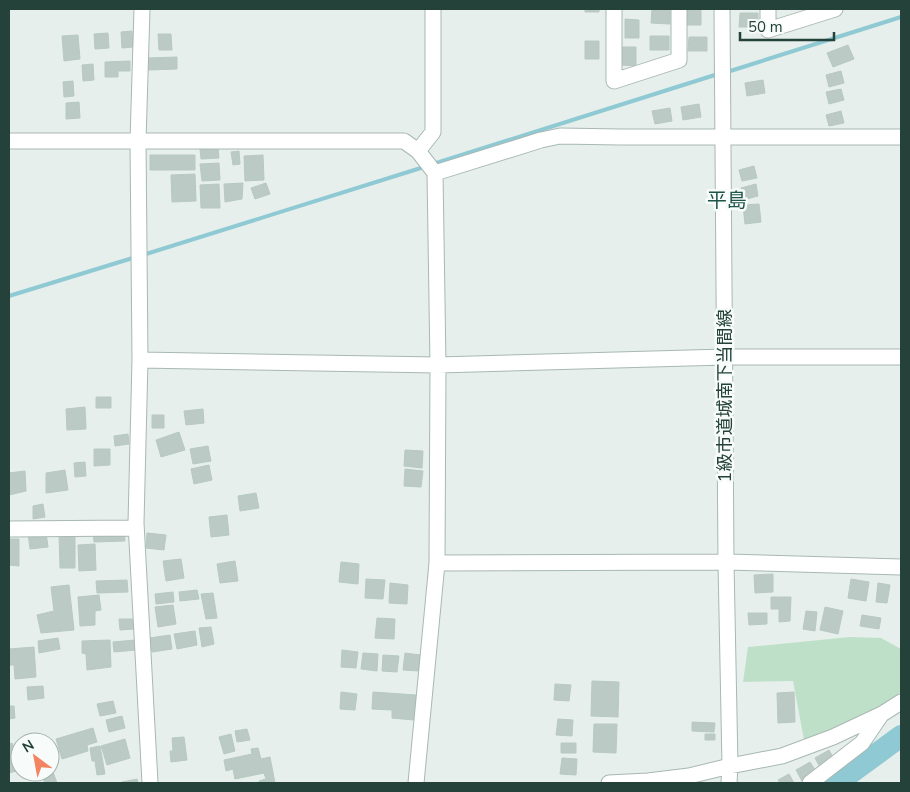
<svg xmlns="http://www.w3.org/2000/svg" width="910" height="792" font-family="'Nunito Sans','Noto Sans JP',sans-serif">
<rect width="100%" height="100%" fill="#e6efeb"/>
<path fill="#bfe0c8" d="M850,637L881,638L901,649V692L889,701L805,745L793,681L743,682L748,647Z"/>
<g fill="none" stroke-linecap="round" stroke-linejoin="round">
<path stroke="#8ec9d4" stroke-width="4" d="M727,72L901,17
M433,164L718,74
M143,255L424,167
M9,296L136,257"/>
<path stroke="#8ec9d4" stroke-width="22" d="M837,783L901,736"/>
</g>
<path fill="#bbcac4" stroke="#b8c9c2" d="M585,9H599V12H585Z
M652,9L670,10V24L651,23Z
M687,9H701V25H687Z
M740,13H758V27H739Z
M625,19L639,20V38H625Z
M132,31L133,47L122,48L121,32Z
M108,33L109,48L95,49L94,34Z
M158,34H171L172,50H159Z
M78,35L80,59L64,61L62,36Z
M650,36H669V50H650Z
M689,37H707V51H688Z
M585,41H599V59H585Z
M848,45L854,59L833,67L827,53Z
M622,47H636V66L622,65Z
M177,57V69L148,70V58Z
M130,61V71H118V77H105V62Z
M93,64L94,80L83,81L82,65Z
M841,71L844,83L829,87L826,75Z
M763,80L765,93L747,96L745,83Z
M73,81L74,96L64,97L63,82Z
M841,89L844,100L829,104L826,92Z
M79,102L80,118L66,119V103Z
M699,104L701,117L683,120L681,107Z
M670,108L672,121L655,124L652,111Z
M841,111L844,123L829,126L826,115Z
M218,148L219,158L201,159L200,149Z
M239,151L240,164L233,165L231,152Z
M150,155H195V170H150Z
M263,155L264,180L245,181L244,156Z
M219,163L220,180L202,181L200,164Z
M754,166L757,178L742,181L739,170Z
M195,174L196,201L172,202L171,175Z
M243,183L242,199L225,202L224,184Z
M266,183L270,194L255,199L251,188Z
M219,184L220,208H201L200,185Z
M756,184L758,196L743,200L741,188Z
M759,204L761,222L745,224L743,205Z
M96,397H111V408H96Z
M85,407L86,429L67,430L66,409Z
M203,409L204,423L186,425L184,411Z
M152,415H164V428H152Z
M179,432L185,450L161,457L156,440Z
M128,434L129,444L115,446L114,436Z
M208,446L211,461L193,464L190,449Z
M94,449H110V465L94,466Z
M405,450L423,451L422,468L404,466Z
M85,462L86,476L75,477L74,463Z
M209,465L212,480L194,484L191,469Z
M405,469L423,471L421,487L404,486Z
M65,470L68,490L46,493V473Z
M25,471L26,491L9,495V473Z
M256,493L259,508L240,511L238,496Z
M43,504L45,517L33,519V506Z
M227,515L229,535L211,537L209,517Z
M124,529L125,541L94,542L93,530Z
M46,532L48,547L30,549L28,533Z
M147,533L166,535L164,550L146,548Z
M59,534H75V568H60Z
M9,539H19V566L9,565Z
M95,544L96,570L79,571L78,545Z
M181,559L184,578L166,581L163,561Z
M235,561L238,581L220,583L217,564Z
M341,562L359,564L358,584L339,582Z
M773,574V592L755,593L754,575Z
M366,579L385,580L383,599L365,598Z
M851,579L869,582L866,601L848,598Z
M127,580L128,592L97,593L96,581Z
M390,583L408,585L407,604L389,603Z
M878,583L890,585L887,603L876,602Z
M69,585L74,630L41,633L37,615L54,611L51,587Z
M197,590L199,599L180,601L179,592Z
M173,592L174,602L156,604L155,594Z
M213,593L217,618L206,619L201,594Z
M99,595L101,610L95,611V625L80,626L78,597Z
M771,597H791L790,621L779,622V609H771Z
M173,605L176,624L158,627L155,607Z
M825,607L843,611L838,634L820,630Z
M806,611L817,612L815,631L803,629Z
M748,613H767V624L749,625Z
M862,615L881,618L879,629L860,626Z
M377,618L395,619L394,639L375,638Z
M119,619H133L134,629L120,630Z
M211,627L214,644L202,647L199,628Z
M195,631L197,645L177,649L174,634Z
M170,635L172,649L152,652L149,638Z
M58,638L60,649L39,653L38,641Z
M110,640L111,667L87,670L86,654L82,653V641Z
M135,640L136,650L114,652L113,642Z
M34,647L36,677L15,679L14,665H10L9,649Z
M342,650L358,652L356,668L341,667Z
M363,653L378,654L377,671L361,669Z
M405,653L420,655L419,671L403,670Z
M383,655L399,656L397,672L382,671Z
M592,681L619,682L618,717L591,716Z
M555,684L571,685L569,701L554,700Z
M43,686L44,698L28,700L27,687Z
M341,692L357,694L355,710L340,709Z
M373,692L416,695L414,720L392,718V710L372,709Z
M794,692L795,722L778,723L777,693Z
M113,701L116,713L100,716L97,704Z
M9,706H14L15,718L9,719Z
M122,716L125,728L109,732L106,720Z
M558,719L573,720L572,736L556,735Z
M692,722L715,723L714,732L692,731Z
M594,724H617L616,753L593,752Z
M93,728L97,742L87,745L88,751L62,759L56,739Z
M247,729L250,740L237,742L235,731Z
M231,734L235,751L224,754L219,737Z
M705,734H715V740H705Z
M184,737L187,760L171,762L170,751H173L172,738Z
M125,739L130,758L107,765L101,746Z
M23,740L24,742H20V770L9,773V744L12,743L13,748L18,746L17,742Z
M561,743H576V753H561Z
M100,746L105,774L97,775L95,761H92L90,748Z
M258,748L261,759L270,757L275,783H260L259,781L266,779L264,773L235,779L233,769L226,771L224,760L252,754L251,749Z
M829,750L835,761L821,769L815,758Z
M562,758L577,759L576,775L560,774Z
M810,762L817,773L802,781L796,770Z
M53,772L57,783H45L42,776Z
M789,774L794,783H780L778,780Z
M137,779L138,783H122V782Z"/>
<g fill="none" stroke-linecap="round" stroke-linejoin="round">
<defs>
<path id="minor" d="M142,9L138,141L140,360L136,523L150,783
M614,9V81L679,60V9
M722,9L726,562L730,766L729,783
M768,9V30L835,9
M9,141H404L418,151L435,173L438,365L437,563L416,783
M418,151L433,132V9
M435,173L541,140L560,136L621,137H901
M140,360L438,365L725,357H901
M9,529L133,528L136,523
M437,563L726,562L901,567
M609,783L648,781L689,776L730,766L782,756L833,737L882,714L901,702
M810,783L862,743L881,715"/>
</defs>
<use href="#minor" stroke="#a8b8b2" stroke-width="17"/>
<use href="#minor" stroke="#fff" stroke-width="15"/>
</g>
<g text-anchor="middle" stroke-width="5" stroke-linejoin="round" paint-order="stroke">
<g font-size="18" fill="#24423a" stroke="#f7fbf9">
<text transform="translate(725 396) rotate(-90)" y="6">1級市道城南下当間線</text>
</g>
<g font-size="20" fill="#1f5548" stroke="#f7fbf9">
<text x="727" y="207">平島</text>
</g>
</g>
<rect width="910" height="792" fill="none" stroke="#24423a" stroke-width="20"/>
<g transform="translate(35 757) rotate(328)"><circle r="24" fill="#f7fbf9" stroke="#a3b1ad"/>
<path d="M0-4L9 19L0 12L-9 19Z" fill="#f4845f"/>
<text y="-8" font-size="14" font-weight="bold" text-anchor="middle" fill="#24423a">N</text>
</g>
<path d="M740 32v8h94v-8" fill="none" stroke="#24423a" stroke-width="2.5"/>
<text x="748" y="32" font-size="15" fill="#24423a" stroke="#f7fbf9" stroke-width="4" paint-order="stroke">50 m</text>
</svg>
